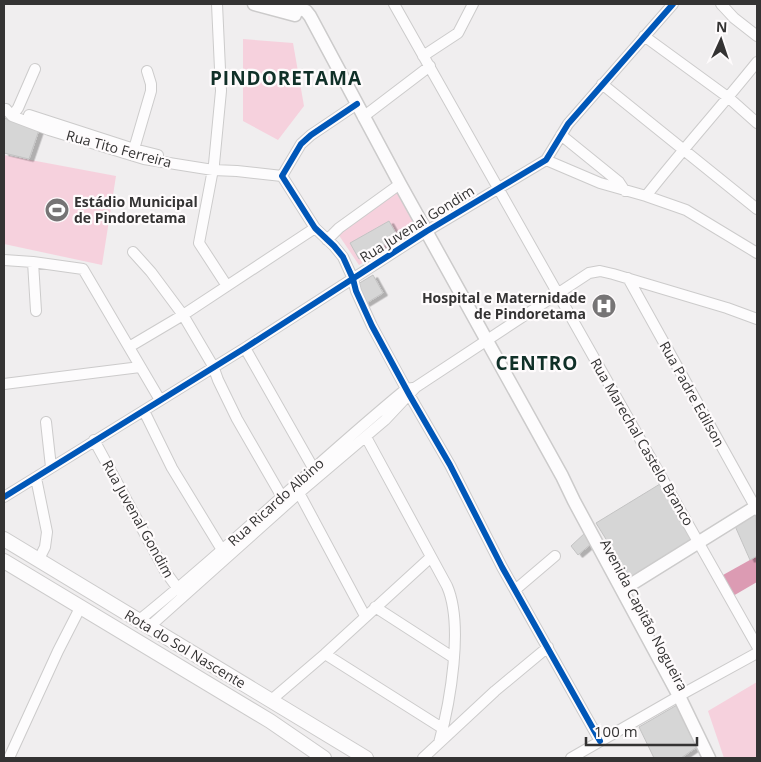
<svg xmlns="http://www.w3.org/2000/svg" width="761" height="762" font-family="'Open Sans',sans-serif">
<defs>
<filter id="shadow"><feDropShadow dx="4.5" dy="2.5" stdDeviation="0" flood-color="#0004"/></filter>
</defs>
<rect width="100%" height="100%" fill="#f0eeef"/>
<path fill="#f6d1dd" d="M243,39L293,43L304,106L278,140L243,121Z
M4,155L116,176L102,265L4,244Z
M399,191L419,230L359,265L338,234Z
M757,682V758H724L708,711Z"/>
<path fill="#dc9bb3" d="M757,556V582L733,596L723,575Z"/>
<path fill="#d6d6d6" stroke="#c3c3c3" filter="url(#shadow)" d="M4,118L39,130L29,159L4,153Z
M389,221L398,237L359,259L350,243Z
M373,275L383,293L365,304L358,284Z
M660,484L692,541L630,578L596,523Z
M756,514L757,556L750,560L735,526Z
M586,532L591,544L578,555L571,546Z
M677,705L697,747L681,758H654L639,727Z"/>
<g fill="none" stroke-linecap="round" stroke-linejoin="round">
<defs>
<path id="minor" d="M217,4L221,91L214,164L199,243L227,286
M394,4L757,646
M721,4L734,18L757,36
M644,36L729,98L757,123
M423,56L458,33L473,4
M602,84L757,209
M357,104L311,135L301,144L282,176L315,228L334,246L343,257L353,279L356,291L372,326L410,396L450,465L502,567L600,741
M6,109L12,116L49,130L144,159L213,170L237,171L282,176
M29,115L134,149L158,155
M12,116L18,108L35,69
M363,117L430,66
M561,135L619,182L625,191
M134,149L151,91V84L147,71
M546,160L600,183L646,196L686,210L757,253
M646,196C682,150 721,107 757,62
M327,240L339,228L400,184
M133,252L151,272L183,315L213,366L218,380L237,419L282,497
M4,260L33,262L83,269L160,400
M33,262L36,311
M628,278L757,510
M129,347L183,315L315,228
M245,348L316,473
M4,384L140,367
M144,411L172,468L222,550
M46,422L51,467
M366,437L447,586C464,625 450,703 439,743
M94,440L165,571L181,593
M36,478L47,532L45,547L38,561
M297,489L365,616
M4,497L245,348L427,231L546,160L568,124L673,4
M515,590L555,556
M375,607L454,658
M138,621C230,547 315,464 406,389L413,388
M148,628L299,493L385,420L416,387L589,273L600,271L613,274L727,308L757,319
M325,654L442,728
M270,701L325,654L431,557
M9,758L58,651L80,608
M423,758L495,691L548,647
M571,758L686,692L757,653"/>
<path id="major" d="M254,4L295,15
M285,4L306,11L310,16L400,184L562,476L574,501L679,696L709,758
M622,590L757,506"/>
<path id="highway" d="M4,539L366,758
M4,561L270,721L324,758"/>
</defs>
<use href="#minor" stroke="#cccbcb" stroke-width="12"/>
<use href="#major" stroke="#cccbcb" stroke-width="15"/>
<use href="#highway" stroke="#cccbcb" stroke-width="16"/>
<use href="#minor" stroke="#fdfcfd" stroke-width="10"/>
<use href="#major" stroke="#fdfcfd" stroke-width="12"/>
<use href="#highway" stroke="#fdfcfd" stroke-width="14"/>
<defs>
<path id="cycleway" d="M357,104L311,135L301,144L282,176L315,228L334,246L343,257L353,279L356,291L372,326L410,396L450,465L502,567L600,741
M4,497L245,348L427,231L546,160L568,124L673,4"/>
</defs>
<use href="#cycleway" stroke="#fefbfc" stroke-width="9"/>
<use href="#cycleway" stroke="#0057b8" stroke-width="6"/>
</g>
<defs>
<symbol id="stadium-disc" viewBox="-11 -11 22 22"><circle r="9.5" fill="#767475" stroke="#fefbfc"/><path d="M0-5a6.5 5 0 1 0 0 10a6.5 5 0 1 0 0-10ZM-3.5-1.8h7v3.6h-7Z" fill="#fff"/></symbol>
<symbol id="hospital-disc" viewBox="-11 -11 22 22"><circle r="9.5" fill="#767475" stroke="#fefbfc"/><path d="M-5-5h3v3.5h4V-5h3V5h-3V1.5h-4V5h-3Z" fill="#fff"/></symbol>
</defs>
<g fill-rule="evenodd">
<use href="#stadium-disc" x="43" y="196" width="28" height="28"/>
<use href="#hospital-disc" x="590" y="292" width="28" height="28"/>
</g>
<g text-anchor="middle" stroke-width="4.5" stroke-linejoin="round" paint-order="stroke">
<g font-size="14" fill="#343333" stroke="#fefbfc">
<text transform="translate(119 149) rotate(15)" y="5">Rua Tito Ferreira</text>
<text transform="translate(417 224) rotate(-32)" y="5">Rua Juvenal Gondim</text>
<text transform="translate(692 394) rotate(61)" y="5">Rua Padre Edilson</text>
<text transform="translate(642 442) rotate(60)" y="5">Rua Marechal Castelo Branco</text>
<text transform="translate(276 502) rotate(-42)" y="5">Rua Ricardo Albino</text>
<text transform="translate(138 519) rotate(61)" y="5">Rua Juvenal Gondim</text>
<text transform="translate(644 615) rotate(62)" y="5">Avenida Capitão Nogueira</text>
<text transform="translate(185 649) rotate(31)" y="5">Rota do Sol Nascente</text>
</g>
<g font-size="14" font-weight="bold" fill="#343333" stroke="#fefbfc" text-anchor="start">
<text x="74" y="207">Estádio Municipal<tspan x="74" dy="16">de Pindoretama</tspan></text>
<text x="586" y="303" text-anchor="end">Hospital e Maternidade<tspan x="586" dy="16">de Pindoretama</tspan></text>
</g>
<g font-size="19" font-weight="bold" letter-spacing="1" fill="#103028" stroke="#fefbfc">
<text x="286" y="85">PINDORETAMA</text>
<text x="537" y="370">CENTRO</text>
</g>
</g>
<rect width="761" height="762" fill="none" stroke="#343333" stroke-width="10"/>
<g transform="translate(721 40) rotate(3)" stroke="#fefbfc" stroke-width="4" paint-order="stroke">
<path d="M0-4L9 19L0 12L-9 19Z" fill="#343333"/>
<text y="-8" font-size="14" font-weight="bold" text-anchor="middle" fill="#343333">N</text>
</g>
<path d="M586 737v8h111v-8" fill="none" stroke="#343333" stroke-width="2.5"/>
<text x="594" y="737" font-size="15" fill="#343333" stroke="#fefbfc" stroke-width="4" paint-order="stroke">100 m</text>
</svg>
